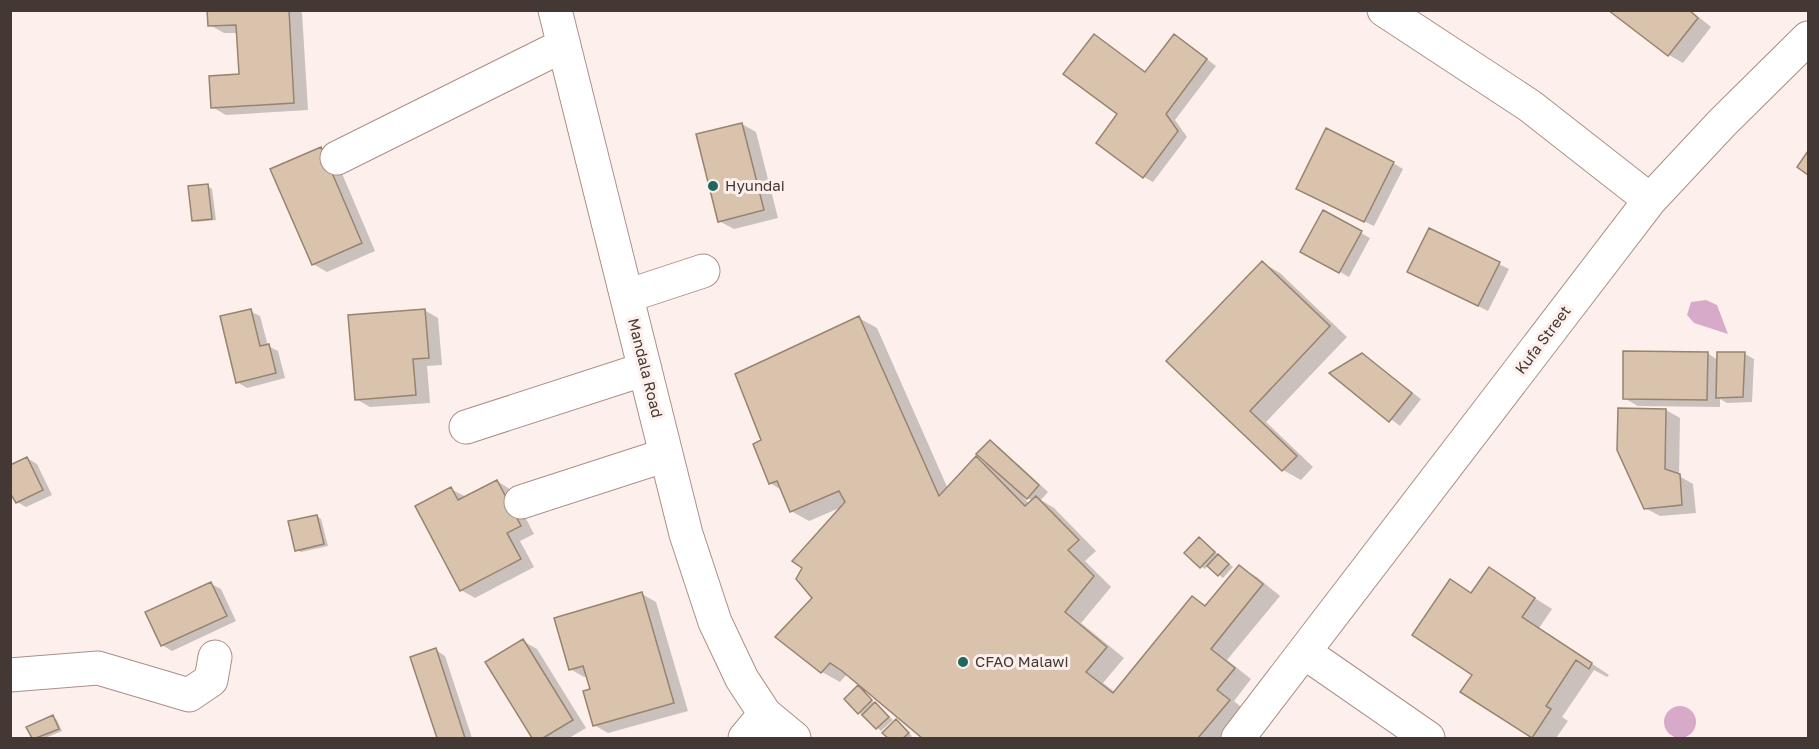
<svg xmlns="http://www.w3.org/2000/svg" width="1819" height="749" font-family="'Golos Text',sans-serif">
<rect width="100%" height="100%" fill="#fdf0ec"/>
<path fill="#d8aac9" d="M1706,300L1717,305L1728,334L1694,323L1687,315L1691,302Z
M1664 722a16 16 0 1 1 32 0a16 16 0 1 1-32 0Z"/>
<path fill="#0003" fill-rule="evenodd" d="M209,10H298L302,13L308,110L226,115L212,107L240,75L238,33H224L210,25Z
M1611,10H1690L1711,27L1683,63L1669,55Z
M1094,36L1146,72L1183,41L1216,66L1175,120L1187,137L1153,182L1144,177L1119,114Z
M742,124L756,132L778,218L734,229L719,221Z
M321,149L335,157L375,251L327,272L313,264Z
M1393,163L1403,169L1374,226L1307,194Z
M208,186L212,189L216,220L197,222L193,220Z
M1323,212L1370,238L1349,277L1302,251Z
M1429,230L1509,269L1488,311L1418,277Z
M1263,263L1280,273L1347,337L1266,422L1313,467L1301,480L1283,470L1169,361Z
M424,310L438,318L442,365L427,366L430,403L370,407L356,399Z
M250,311L260,316L268,346L278,351L285,378L247,388L237,382Z
M859,318L877,328L948,489L977,458L988,465L990,442L999,447L1048,492L1041,500L1054,508L1096,551L1085,561L1111,587L1081,623L1124,658L1103,683L1115,692L1192,597L1207,606L1239,567L1257,577L1280,596L1227,660L1251,679L1234,701L1246,711L1224,738H923L848,673L840,682L822,672L778,636L814,598L842,507L809,521L791,511L783,491L770,483L763,441ZM1022,495L1033,501L1029,504Z
M1707,353L1718,360L1745,354L1754,359L1752,402L1727,403L1720,399V407L1638,406L1624,398Z
M1362,355L1421,399L1400,426L1331,373Z
M1666,410L1680,418L1679,476L1693,484L1696,513L1660,516L1645,508Z
M27,458L37,464L52,495L26,507L17,502Z
M497,481L511,490L534,534L520,541L534,567L475,598L461,590L451,489L466,497Z
M317,516L321,519L328,546L301,552L297,550Z
M1204,542L1233,567L1223,578L1208,565L1205,569L1200,566Z
M1489,569L1552,609L1539,628L1609,675L1607,677L1594,670L1562,717L1568,721L1556,738H1532L1462,692L1474,675L1472,594Z
M211,584L221,589L236,621L172,651L162,645Z
M642,594L656,602L688,711L608,733L594,725L592,690L588,676L584,677L570,669Z
M523,641L537,649L586,728L569,738H534L487,663Z
M436,650L445,656L472,738H438L412,658Z
M858,687L893,720L881,731L859,713Z
M53,717L57,720L62,731L45,738H33L28,727Z
M896,721L912,736L910,738H890L884,733Z"/>
<path fill="#d9c3ad" stroke="#97836e" stroke-width="1.5" d="M207,10H289L294,103L211,108L209,76L239,74L236,25L208,26Z
M1608,10H1689L1698,18L1668,56Z
M1094,34L1145,72L1174,34L1207,59L1166,114L1178,131L1143,178L1096,143L1117,114L1063,74Z
M742,123L764,210L718,222L696,134Z
M1326,128L1394,162L1364,222L1296,189Z
M321,147L362,243L312,265L270,169Z
M1808,151V175L1797,167Z
M208,184L212,219L192,221L188,186Z
M1323,210L1362,231L1339,273L1300,252Z
M1429,228L1500,262L1478,306L1407,272Z
M1262,261L1330,326L1250,411L1297,456L1282,471L1166,361Z
M251,309L260,346L269,344L276,373L236,383L220,316Z
M425,309L429,358L413,359L416,395L355,400L348,315Z
M859,316L939,496L976,456L1025,506L1036,496L1079,540L1068,550L1094,576L1065,612L1107,647L1086,672L1113,693L1192,596L1205,606L1239,565L1263,584L1211,649L1235,668L1217,690L1230,700L1198,738H922L842,671L830,663L821,673L775,637L812,598L796,579L802,568L792,561L845,502L839,491L790,512L777,481L769,484L753,444L761,440L735,374Z
M1623,351L1708,352L1707,400L1623,399Z
M1717,352H1745L1743,397L1716,398Z
M1362,353L1412,393L1389,422L1329,373Z
M1618,408L1666,409L1665,469L1680,474L1682,505L1644,509L1617,450Z
M990,440L1039,485L1027,499L976,454Z
M27,457L43,490L16,503L10,493V465Z
M497,480L521,526L507,533L521,559L460,591L415,506L451,487L458,500Z
M317,515L324,544L295,551L288,521Z
M1199,537L1215,552L1200,568L1184,553Z
M1218,554L1229,564L1218,576L1207,566Z
M1489,567L1535,598L1522,617L1592,663L1589,669L1576,660L1546,706L1551,709L1532,738L1460,692L1472,675L1412,635L1450,579L1471,593Z
M211,582L227,616L161,646L145,612Z
M642,592L674,703L593,726L583,691L590,689L583,666L569,670L554,618Z
M523,639L573,720L543,738H532L485,662Z
M436,648L465,738H437L410,657Z
M858,685L872,700L858,714L844,699Z
M875,702L889,717L876,729L862,715Z
M53,715L59,729L36,738H32L26,727Z
M896,719L909,733L903,738H888L882,733Z"/>
<g fill="none" stroke-linecap="round" stroke-linejoin="round">
<defs>
<path id="minor" d="M555,10L686,534L715,622L742,679L765,714L794,738
M337,158L564,45
M1650,200L1722,123L1808,38
M627,296L703,271
M466,427L645,369
M521,502L666,455
M1304,652L1428,738
M10,675L98,668L189,695L211,680L215,657
M745,738L765,714
M1238,738L1650,200L1530,106L1384,10"/>
</defs>
<use href="#minor" stroke="#ac8f86" stroke-width="35"/>
<use href="#minor" stroke="#fff" stroke-width="33"/>
</g>
<g fill="#1d675f" stroke="#fdf0ec" stroke-width="2">
<circle cx="713" cy="186" r="6"/>
<circle cx="963" cy="662" r="6"/>
</g>
<g text-anchor="middle" stroke-width="6" stroke-linejoin="round" paint-order="stroke">
<g font-size="15" fill="#443834" stroke="#fdf0ec" text-anchor="start">
<text x="725" y="191">Hyundai</text>
<text x="975" y="667">CFAO Malawi</text>
</g>
<g font-size="15" fill="#443834" stroke="#fdf0ec">
<text transform="translate(1543 340) rotate(-53)" y="5">Kufa Street</text>
<text transform="translate(645 368) rotate(76)" y="5">Mandala Road</text>
</g>
</g>
<rect width="1819" height="749" fill="none" stroke="#443834" stroke-width="24"/>
</svg>
